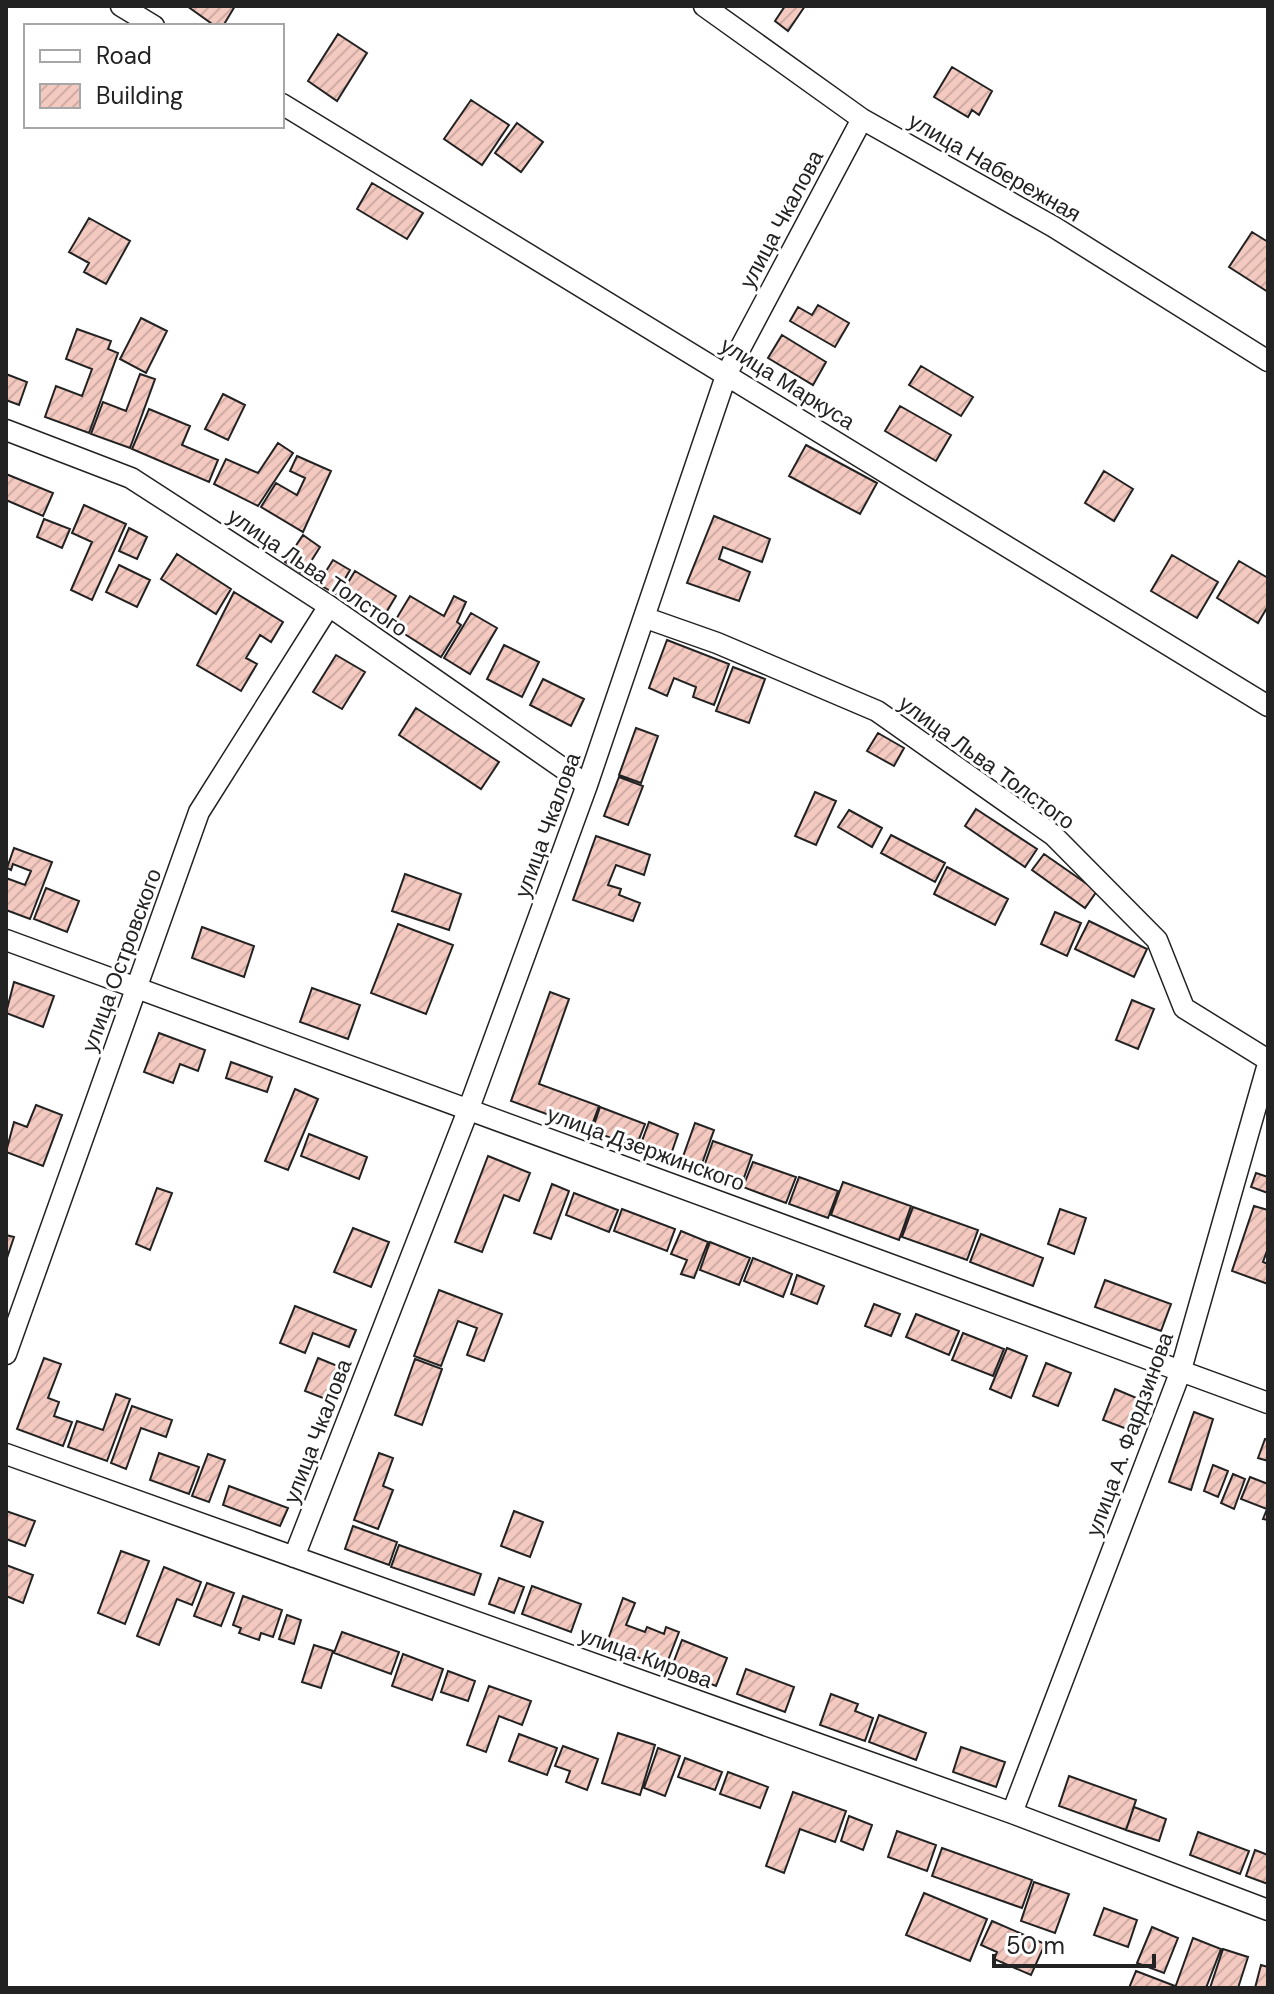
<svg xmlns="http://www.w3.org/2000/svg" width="1274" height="1994" font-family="'DM Sans',sans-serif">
<defs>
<pattern id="building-hatch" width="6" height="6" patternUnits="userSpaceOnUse" patternTransform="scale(2)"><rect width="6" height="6" fill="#f3c9c0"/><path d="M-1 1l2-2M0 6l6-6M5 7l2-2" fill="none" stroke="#d0aca5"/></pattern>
</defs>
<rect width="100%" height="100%" fill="#fff"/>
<path fill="url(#building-hatch)" stroke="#222" stroke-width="2" d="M187,6H235L223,26H215Z
M785,6H805L788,31L775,21Z
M338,34L367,53L337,101L308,81Z
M952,67L992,91L979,115L972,110L968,117L934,97Z
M471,100L509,125L482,165L444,139Z
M517,123L543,142L521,172L495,153Z
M372,183L423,213L407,239L357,209Z
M89,218L130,241L106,284L84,272L89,263L69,252Z
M1252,232L1268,242V292L1229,267Z
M818,305L849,323L835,347L790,321L798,307L812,315Z
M141,318L167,331L146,373L120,359Z
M77,329L111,341L108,349L118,353L89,433L45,417L56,386L82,396L92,369L66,359Z
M782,335L826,362L813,385L768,358Z
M921,366L973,397L961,416L909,385Z
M6,374L27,382L19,405L6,400Z
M140,374L155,379L130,448L91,434L103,402L126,411Z
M223,394L245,405L228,440L205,429Z
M900,406L951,435L936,461L885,431Z
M149,409L190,426L182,445L218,460L209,482L132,449Z
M278,443L293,453L258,506L214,484L226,459L258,473Z
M806,445L877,483L860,514L789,476Z
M297,456L331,471L303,532L261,507L276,483L297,495L305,478L290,471Z
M1104,471L1133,489L1114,521L1085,503Z
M6,474L53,493L43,516L6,500Z
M84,505L126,524L92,600L71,590L92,542L72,533Z
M714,516L770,539L762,562L723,547L719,559L750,572L739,601L687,583Z
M44,519L70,529L62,548L37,537Z
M129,528L147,537L137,559L119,551Z
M303,535L320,547L303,574L285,562Z
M177,554L231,589L216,614L161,579Z
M1172,555L1218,582L1197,618L1151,591Z
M333,560L350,570L336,594L318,584Z
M1239,561L1268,578V606L1258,623L1217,598Z
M119,565L150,580L137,607L106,592Z
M355,571L396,596L381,621L340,596Z
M234,592L283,622L271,642L260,635L246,658L257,664L241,691L197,665Z
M410,596L444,616L454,596L466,602L457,622L461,625L441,657L392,626Z
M471,613L497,628L470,674L444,658Z
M667,640L729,664L714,705L693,697L696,687L674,678L667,696L649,688Z
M504,645L539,662L522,697L487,679Z
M336,655L365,672L342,709L313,692Z
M733,667L765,679L749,723L716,711Z
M543,679L584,699L571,726L530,705Z
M416,708L499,762L481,789L399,735Z
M636,728L658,736L641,783L619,775Z
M878,733L904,748L894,766L867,751Z
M619,777L643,786L628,825L604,816Z
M815,792L836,801L816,845L795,836Z
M976,809L1037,849L1025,867L965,826Z
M849,810L882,828L872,847L838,827Z
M891,835L945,863L935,882L881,853Z
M596,836L650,855L644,875L616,865L608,885L621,889L619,895L640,903L633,921L573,900Z
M14,848L52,862L30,919L6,910V878L25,885L31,871L13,864L11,870L7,868Z
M1044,854L1097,891L1085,908L1032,870Z
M947,867L1008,899L995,925L934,894Z
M405,874L461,894L449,930L392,911Z
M46,888L79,901L67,932L34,919Z
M1055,912L1081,923L1067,956L1041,944Z
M1089,921L1147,949L1134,977L1075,949Z
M398,924L453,945L426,1014L371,993Z
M202,927L254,946L244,977L192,958Z
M14,982L54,996L43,1027L6,1013Z
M312,988L360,1005L348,1039L300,1022Z
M550,992L569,999L539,1084L599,1106L590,1130L511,1101Z
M1132,1000L1154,1009L1138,1049L1116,1040Z
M159,1033L205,1050L198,1071L180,1064L173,1083L144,1072Z
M231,1062L272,1077L267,1092L226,1078Z
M295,1089L318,1099L288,1170L265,1161Z
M36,1105L62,1115L43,1166L6,1152L14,1122L27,1127Z
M600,1107L645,1124L636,1147L592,1131Z
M649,1122L678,1134L669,1160L639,1149Z
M695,1123L714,1130L699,1172L680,1165Z
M309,1134L367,1157L359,1179L301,1156Z
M713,1141L752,1155L741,1186L702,1172Z
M488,1156L530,1173L519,1201L504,1195L482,1252L455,1242Z
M753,1162L796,1177L786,1203L743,1187Z
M1256,1173L1268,1177V1193L1251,1187Z
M799,1177L838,1191L828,1218L789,1204Z
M843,1182L911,1206L899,1240L831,1215Z
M552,1184L569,1191L551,1239L534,1233Z
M157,1188L172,1193L150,1250L136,1244Z
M574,1193L618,1210L609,1232L566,1215Z
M1254,1206L1268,1210V1248L1263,1262L1268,1264V1284L1232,1271Z
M913,1207L978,1230L967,1260L902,1237Z
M622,1209L675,1229L667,1251L614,1231Z
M1060,1209L1086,1218L1074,1254L1048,1244Z
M353,1228L389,1242L371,1287L334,1272Z
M681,1231L708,1242L694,1278L681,1274L687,1260L671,1254Z
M981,1234L1043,1258L1033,1286L970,1262Z
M6,1235L14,1237L6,1261Z
M710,1242L750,1258L739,1285L700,1270Z
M753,1258L792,1274L783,1297L744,1281Z
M797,1275L824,1286L817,1304L791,1294Z
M1105,1280L1171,1304L1161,1331L1095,1307Z
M439,1290L502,1314L484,1361L467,1355L477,1328L458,1321L441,1366L414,1356Z
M874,1304L900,1314L891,1336L865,1326Z
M295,1306L356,1330L349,1347L313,1333L305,1353L280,1343Z
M916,1314L959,1331L949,1355L906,1337Z
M963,1333L1004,1349L993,1376L952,1360Z
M1007,1348L1027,1356L1011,1398L990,1389Z
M44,1358L61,1364L48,1398L59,1402L54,1416L72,1422L63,1446L17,1429Z
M318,1358L340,1367L328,1400L305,1391Z
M415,1359L442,1369L422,1425L395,1415Z
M1046,1363L1071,1373L1058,1406L1033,1396Z
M1115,1389L1139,1399L1127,1429L1103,1420Z
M116,1394L130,1399L107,1461L68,1447L77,1421L103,1430Z
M132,1406L172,1420L166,1437L141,1428L126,1469L111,1463Z
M1194,1412L1213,1419L1191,1490L1169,1482Z
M1265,1439L1268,1440V1461L1258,1458Z
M159,1453L199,1467L189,1494L150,1480Z
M379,1453L393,1458L383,1486L393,1490L378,1529L354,1520Z
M208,1454L225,1460L209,1502L192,1496Z
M1213,1465L1228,1471L1218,1497L1204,1491Z
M1233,1474L1245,1479L1234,1509L1221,1503Z
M1250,1477L1268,1484V1520L1263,1519L1267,1509L1241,1499Z
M229,1486L288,1508L280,1526L223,1505Z
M6,1511L35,1521L25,1546L6,1539Z
M514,1511L543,1522L530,1557L501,1546Z
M353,1526L397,1542L389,1565L345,1549Z
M399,1545L481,1574L474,1595L391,1567Z
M121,1551L149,1561L125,1624L98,1613Z
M6,1565L33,1575L23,1603L6,1596Z
M164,1567L201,1582L192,1605L177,1599L159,1645L137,1636Z
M499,1578L524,1587L514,1613L489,1604Z
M207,1583L234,1593L221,1626L194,1616Z
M532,1586L581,1604L571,1632L522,1614Z
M243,1596L282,1610L273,1637L261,1633L259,1640L239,1633L241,1628L233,1625Z
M623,1598L635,1603L626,1625L645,1632L647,1627L664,1634L666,1627L679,1632L665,1668L606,1645Z
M287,1615L301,1620L294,1644L279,1639Z
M342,1632L399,1652L391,1674L334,1653Z
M682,1640L727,1658L716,1686L671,1669Z
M314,1645L333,1651L321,1688L302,1682Z
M403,1654L443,1669L432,1700L392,1686Z
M746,1669L794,1687L785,1712L737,1694Z
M448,1671L475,1681L468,1701L441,1692Z
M489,1686L531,1701L522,1725L499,1716L486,1752L467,1745Z
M831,1694L858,1704L855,1711L873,1718L865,1741L820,1725Z
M879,1715L926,1733L916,1760L869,1742Z
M618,1733L655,1745L640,1795L602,1783Z
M519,1734L557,1748L547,1775L509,1761Z
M563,1746L598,1759L587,1790L566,1782L570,1771L555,1766Z
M961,1747L1005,1762L996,1787L953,1772Z
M658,1748L680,1756L665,1796L644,1788Z
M685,1758L722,1772L715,1790L678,1777Z
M728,1772L768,1787L760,1808L720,1794Z
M1069,1776L1136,1800L1126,1830L1059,1806Z
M793,1792L846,1811L835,1842L800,1829L784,1873L766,1866Z
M1134,1807L1166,1819L1159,1841L1126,1830Z
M849,1816L872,1825L863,1850L841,1841Z
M897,1831L936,1845L927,1871L888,1857Z
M1198,1832L1249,1851L1240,1874L1190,1855Z
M942,1848L1032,1880L1022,1908L932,1876Z
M1255,1850L1268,1855V1884L1246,1876Z
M1034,1882L1069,1894L1055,1933L1021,1921Z
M924,1893L987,1919L970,1961L906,1935Z
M1104,1908L1137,1920L1128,1947L1094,1935Z
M992,1921L1045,1944L1031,1975L994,1959L997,1952L981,1945Z
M1152,1927L1178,1938L1164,1973L1137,1963Z
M1193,1938L1221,1949L1206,1988H1175Z
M1223,1949L1248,1957L1238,1988H1210Z
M1261,1965L1268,1967V1988H1255Z
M1136,1971L1175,1986V1988H1129Z"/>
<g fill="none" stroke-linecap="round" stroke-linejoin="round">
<defs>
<path id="minor" d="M121,6L154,26
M704,6L862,119L1054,227L1268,361
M282,104L1268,706
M6,430L131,478L329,606L587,785
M646,618L717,643L877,711L1053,835L1157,940L1184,1008L1268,1060
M6,940L1268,1403
M6,1354L199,812L329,606
M6,1454L1012,1813L1268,1910
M294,1557L469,1108L587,785L727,373L862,119
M1012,1813L1180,1373L1268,1064"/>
</defs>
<use href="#minor" stroke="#222" stroke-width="23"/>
<use href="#minor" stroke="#fff" stroke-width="20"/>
</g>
<g text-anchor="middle" stroke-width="6" stroke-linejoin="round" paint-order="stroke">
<g font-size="22" fill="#222" stroke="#fff">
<text transform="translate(995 167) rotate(30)" y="8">улица Набережная</text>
<text transform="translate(781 219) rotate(-62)" y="8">улица Чкалова</text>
<text transform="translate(788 383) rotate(32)" y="8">улица Маркуса</text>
<text transform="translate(318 572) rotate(34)" y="8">улица Льва Толстого</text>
<text transform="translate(987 762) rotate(36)" y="8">улица Льва Толстого</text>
<text transform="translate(547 825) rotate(-70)" y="8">улица Чкалова</text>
<text transform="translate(121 960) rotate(-70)" y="8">улица Островского</text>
<text transform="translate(646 1148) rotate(20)" y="8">улица Дзержинского</text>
<text transform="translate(317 1431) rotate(-69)" y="8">улица Чкалова</text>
<text transform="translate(1129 1434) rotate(-70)" y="8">улица А. Фардзинова</text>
<text transform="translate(646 1657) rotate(20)" y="8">улица Кирова</text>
</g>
</g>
<rect width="1274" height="1994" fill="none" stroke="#222222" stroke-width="16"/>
<rect x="24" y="24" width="260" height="104" fill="#ffffff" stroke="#a7a7a7" stroke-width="2"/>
<rect x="40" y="50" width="40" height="12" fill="#ffffff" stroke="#a7a7a7" stroke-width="2"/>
<text x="96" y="64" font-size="24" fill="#222222">Road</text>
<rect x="40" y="84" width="40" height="24" fill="url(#building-hatch)" stroke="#a7a7a7" stroke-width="2"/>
<text x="96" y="104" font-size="24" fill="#222222">Building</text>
<path d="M994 1954v12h160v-12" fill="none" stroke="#222222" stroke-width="4"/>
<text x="1006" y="1954" font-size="24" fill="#222222" stroke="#ffffff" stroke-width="6" paint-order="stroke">50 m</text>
</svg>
